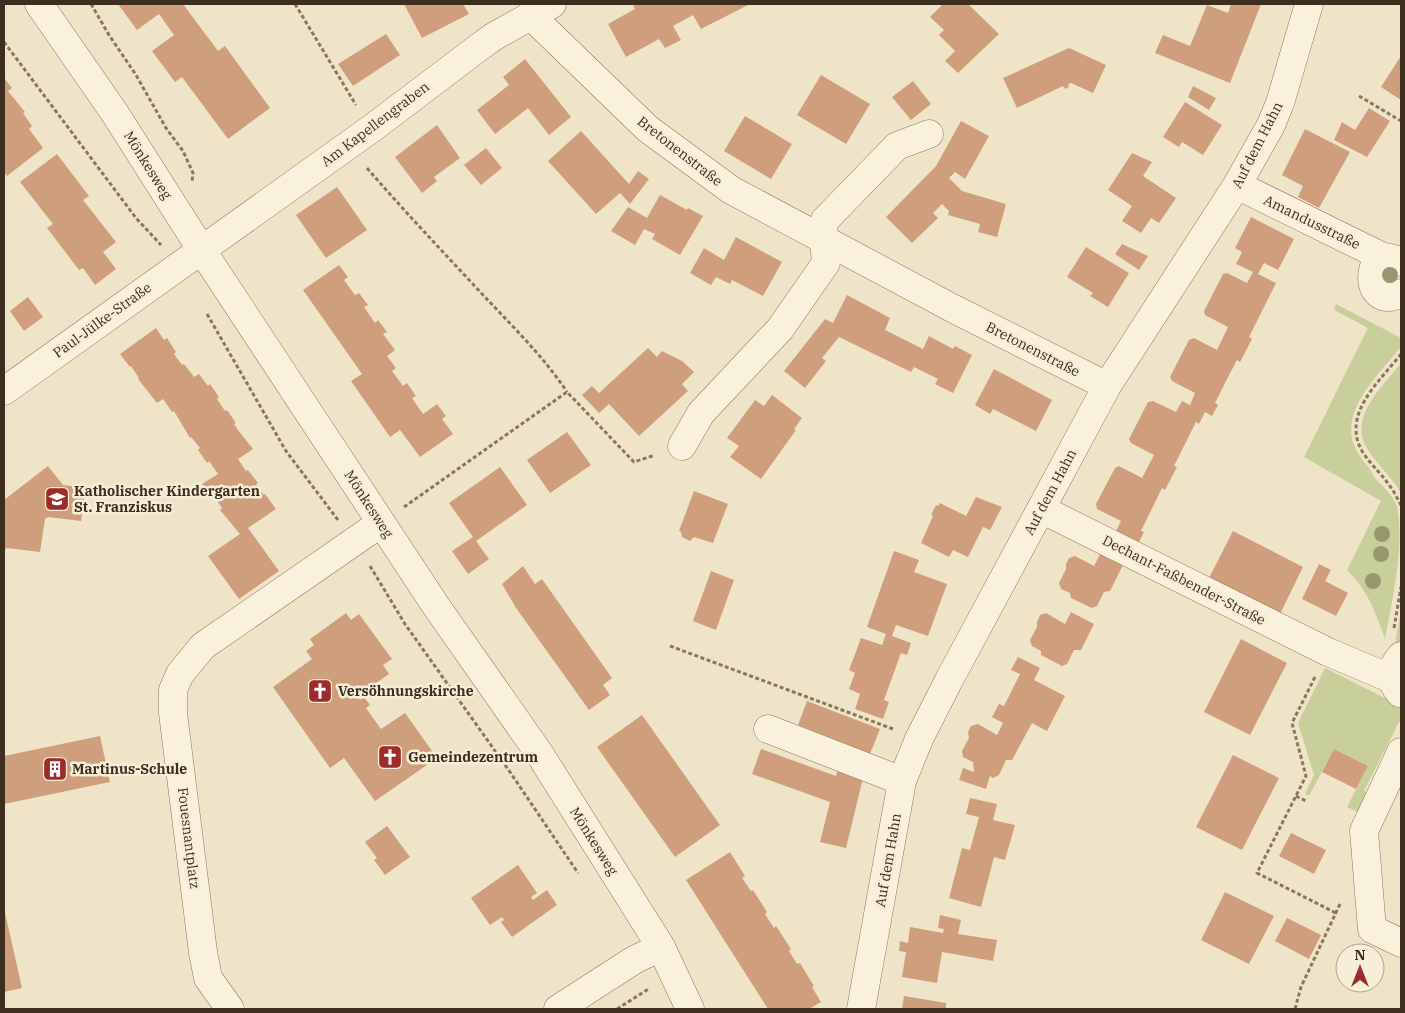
<svg xmlns="http://www.w3.org/2000/svg" width="1405" height="1013" font-family="'IBM Plex Serif',serif">
<rect width="100%" height="100%" fill="#f0e4c8"/>
<path fill="#c9cf9b" d="M1336,304L1401,338V347C1382,371 1342,407 1353,442C1356,451 1362,459 1368,467C1371,470 1372,474 1374,477C1383,487 1393,494 1397,507C1405,544 1392,602 1385,639C1375,611 1368,591 1347,570L1381,501L1304,457L1368,328L1334,310Z
M1401,363V493C1392,478 1380,467 1370,453C1345,419 1381,389 1401,363Z
M1401,608V647L1394,650Z
M1325,668L1401,706V722H1399L1364,791L1373,796L1360,813L1347,807L1368,766L1334,749L1309,796L1305,794L1314,775L1298,723Z"/>
<path fill="#cf9f7d" d="M118,4H183L218,51L225,46L270,108L228,139L182,77L175,82L152,51L174,35L159,14L137,30Z
M404,4H463L469,14L422,38Z
M638,4H750L701,29L693,15L673,26L681,40L665,48L659,39L626,57L608,24L635,9L633,6Z
M943,4H968L999,34L958,73L945,61L955,51L939,35L944,30L930,17Z
M1231,4H1261L1230,83L1155,53L1163,35L1190,46L1207,5L1228,13Z
M386,34L400,55L353,86L338,64Z
M1069,48L1106,65L1093,93L1071,83L1068,84L1069,87L1065,89L1063,86L1017,108L1003,78Z
M1401,56V100L1381,87Z
M525,59L571,117L549,135L528,108L495,134L477,110L509,85L503,77Z
M821,75L870,104L846,144L797,115Z
M4,78L12,88L8,91L25,112L23,113L32,126L29,129L43,148L7,176L4,172Z
M913,81L931,104L911,120L892,97Z
M1193,86L1216,98L1209,110L1188,97Z
M1185,102L1222,125L1203,155L1182,142L1179,147L1163,137Z
M1369,108L1390,121L1367,157L1334,140L1342,122L1355,130Z
M745,116L792,144L771,179L724,151Z
M961,121L989,136L965,179L955,172L949,178L962,191L1006,204L997,237L978,232L980,224L948,215L949,211L942,204L933,213L938,218L912,243L886,217L936,166Z
M437,125L460,158L434,177L437,181L422,193L395,157Z
M1305,129L1350,152L1319,208L1298,197L1303,186L1282,175Z
M581,131L629,184L638,171L649,179L630,204L620,193L596,214L548,161Z
M486,148L502,168L481,185L464,165Z
M1132,153L1152,162L1143,176L1176,198L1159,223L1151,218L1141,233L1122,221L1132,206L1108,190Z
M57,154L89,196L83,200L116,242L103,252L116,269L95,285L83,268L79,270L47,228L53,224L20,182Z
M337,187L367,230L326,258L296,215Z
M660,195L687,210L688,208L703,216L680,255L652,239L655,234L644,229L635,245L611,231L628,207L647,218Z
M1251,217L1294,239L1278,270L1264,263L1258,274L1276,283L1249,337L1252,339L1240,362L1237,360L1226,381L1215,403L1218,405L1212,416L1205,412L1199,424L1196,422L1174,466L1177,467L1165,490L1162,488L1141,531L1144,532L1138,544L1115,533L1121,521L1097,509L1096,504L1115,468L1119,466L1142,478L1154,455L1131,443L1129,439L1148,402L1153,401L1176,412L1182,401L1190,405L1195,393L1172,381L1170,377L1189,340L1194,338L1217,350L1228,327L1205,315L1204,311L1223,274L1227,273L1247,283L1253,272L1236,264L1242,252L1235,248Z
M736,237L782,262L763,296L732,280L730,284L716,277L711,285L690,273L704,248L724,260Z
M1122,244L1148,256L1139,270L1115,254Z
M1086,247L1129,273L1108,307L1090,296L1093,293L1067,277Z
M339,265L348,277L344,280L355,295L359,293L368,305L364,307L375,323L378,320L387,332L383,334L395,350L387,356L396,368L392,371L403,386L407,383L416,396L412,398L423,414L437,404L446,416L442,419L453,434L420,457L400,430L390,437L351,381L362,374L303,290Z
M847,295L890,318L885,330L923,349L929,336L953,349L955,346L972,355L953,393L935,384L938,379L914,367L911,372L839,337L822,358L826,361L805,388L784,371L825,319L833,323Z
M28,297L43,317L24,331L10,311Z
M156,328L164,340L167,338L176,352L174,354L182,365L184,364L194,377L199,374L208,386L210,384L219,397L217,399L225,411L227,410L236,423L234,424L238,430L253,449L238,459L246,471L248,470L258,483L256,484L264,495L265,494L276,509L248,528L279,571L239,599L208,556L240,534L220,510L222,508L213,495L211,497L202,484L218,474L209,461L207,463L198,450L200,448L191,437L190,438L174,411L172,412L163,399L157,403L138,379L139,378L131,366L130,367L120,354Z
M648,348L657,357L662,351L682,361L694,372L682,384L688,391L639,436L609,404L599,413L582,395L592,386L599,393Z
M994,369L1052,400L1036,431L993,409L990,414L975,405Z
M772,395L802,418L794,429L796,430L761,479L730,457L739,446L727,438L755,400L764,406Z
M567,432L591,465L550,493L527,460Z
M48,466L63,485L86,488L81,521L48,517L45,519L40,552L7,548L4,550V500Z
M500,467L527,505L476,541L489,559L468,574L452,551L473,537L449,503Z
M694,491L728,504L713,543L694,537L690,541L682,537L681,532L679,531Z
M976,497L1002,507L990,530L983,527L968,557L953,550L949,557L921,543L933,516L931,515L936,505L938,506L940,503L966,516Z
M1233,531L1303,567L1280,614L1209,578Z
M894,551L919,560L914,572L947,584L928,636L896,625L892,636L911,643L907,655L901,653L884,700L889,702L883,719L855,709L860,694L849,689L855,673L849,670L861,638L882,645L886,634L867,627Z
M1100,554L1123,565L1110,591L1104,592L1097,606L1092,608L1071,598L1070,593L1061,589L1059,583L1066,569V564L1069,558L1075,556L1094,566Z
M1319,564L1331,570L1325,581L1348,593L1336,616L1302,599Z
M523,566L535,584L542,579L612,678L603,685L610,695L589,710L516,608L502,584Z
M711,571L734,580L716,630L693,621Z
M1071,612L1094,624L1081,650H1074L1067,664L1062,666L1041,655V651L1032,646L1030,640L1037,627V622L1040,615L1046,613L1065,624Z
M346,613L351,620L359,614L392,659L383,665L389,674L358,696L360,700L364,697L370,705L366,708L381,729L405,713L437,758L375,801L344,758L330,768L273,687L312,659L306,651L314,645L310,639Z
M1241,639L1287,663L1250,735L1204,712Z
M1018,657L1040,668L1034,680L1065,696L1047,731L1032,723L1012,760H1006L999,775L993,778L990,776L986,789L959,780L963,768L974,772L973,762L963,757L962,751L969,738L968,732L971,726L978,724L997,735L1003,723L992,717L999,704L1004,706L1020,674L1011,670Z
M807,701L880,729L870,754L798,725Z
M642,715L720,825L675,857L597,747Z
M100,736L110,782L4,804V756Z
M761,749L836,776L838,768L864,774L846,848L820,842L830,802L752,774Z
M1334,749L1368,766L1356,789L1322,772Z
M1233,755L1279,778L1242,850L1196,827Z
M970,798L997,804L993,820L1015,825L1005,860L994,857L981,907L949,898L962,848L970,850L979,817L966,814Z
M387,826L410,857L385,875L374,860L377,858L365,842Z
M1291,833L1326,850L1314,874L1279,856Z
M730,852L745,876L742,878L751,891L753,890L767,912L765,914L774,928L776,926L791,949L789,951L797,964L800,963L814,986L812,987L821,1002L809,1009H768L686,880Z
M518,865L537,893L531,897L533,900L547,890L557,905L512,937L501,922L504,920L502,917L490,925L471,898Z
M1225,892L1274,916L1249,964L1201,940Z
M4,908L22,988L4,992Z
M940,915L961,920L958,934L997,940L993,961L942,952L937,983L902,977L906,952L899,951L900,941L908,943L910,927L943,933L944,929L938,928Z
M1287,918L1321,935L1309,959L1275,941Z
M904,996L946,1003V1009H902Z"/>
<g fill="none" stroke-linecap="round" stroke-linejoin="round">
<defs>
<path id="minor" d="M39,4L114,112L201,249L436,606L539,753L661,947L690,1009
M530,15L648,129L731,190L954,309L1107,386
M1237,185L1387,259
M1401,262C1362,240 1363,315 1401,293
M4,391L371,129L478,48L493,37L552,4
M682,446L701,413L780,329L826,263L823,226L825,220L897,146L929,134
M1041,509L1328,652L1392,679
M1400,693C1389,681 1390,668 1401,656
M768,729L902,781
M1401,752L1364,831L1372,929L1401,943
M230,1009L208,978L203,952L173,713V690L180,674L203,646L381,523
M558,1009L634,960L661,947
M861,1009L902,781L919,739L949,680L1107,386L1237,185L1271,125L1280,103L1309,4"/>
</defs>
<use href="#minor" stroke="#8d765c" stroke-width="29"/>
<path stroke="#8d765c" stroke-width="3" stroke-dasharray="4 2.5" stroke-linecap="butt" d="M91,4L109,35L136,75L166,128L183,151L193,173L192,182
M295,4L356,105
M4,42L136,218L161,245
M1359,96L1401,121
M367,168C405,212 445,254 485,297C513,327 544,357 567,392
M207,314L286,451L338,520
M1401,354C1380,381 1341,414 1362,451C1370,464 1381,473 1389,485C1394,491 1397,498 1401,505
M404,507L567,392L634,462L655,455
M370,566L405,624L510,772L578,873
M1394,628L1401,587
M670,646L893,729
M1315,677L1292,723L1306,776L1257,873L1336,913
M1296,796L1306,801
M617,1009L650,988
M1295,1009L1301,987L1340,904"/>
<use href="#minor" stroke="#faf1dc" stroke-width="28"/>
</g>
<g fill="#96986f">
<circle cx="1390" cy="275" r="8"/>
<circle cx="1382" cy="534" r="8"/>
<circle cx="1381" cy="554" r="8"/>
<circle cx="1373" cy="581" r="8"/>
</g>
<defs>
<symbol id="school-square" viewBox="-11 -11 22 22"><rect x="-9" y="-9" width="18" height="18" rx="4" fill="#9e2a2b" stroke="#f7eed8"/><path d="M0-5L7-2L0 1L-7-2ZM-4 1L0 2.5L4 1V4Q0 6-4 4Z" fill="#fff"/></symbol>
<symbol id="church-square" viewBox="-11 -11 22 22"><rect x="-9" y="-9" width="18" height="18" rx="4" fill="#9e2a2b" stroke="#f7eed8"/><path d="M-1.2-6h2.4v3.5h3.3v2.4h-3.3V6h-2.4V-.1h-3.3v-2.4h3.3Z" fill="#fff"/></symbol>
<symbol id="building-square" viewBox="-11 -11 22 22"><rect x="-9" y="-9" width="18" height="18" rx="4" fill="#9e2a2b" stroke="#f7eed8"/><path d="M-4-6H4V6H1V3H-1V6H-4ZM-2.5-4.3h1.7v1.8h-1.7ZM.8-4.3h1.7v1.8H.8ZM-2.5-1h1.7V.8h-1.7ZM.8-1h1.7V.8H.8Z" fill="#fff"/></symbol>
</defs>
<g fill-rule="evenodd">
<use href="#school-square" x="43" y="485" width="28" height="28"/>
<use href="#church-square" x="306" y="677" width="28" height="28"/>
<use href="#church-square" x="376" y="743" width="28" height="28"/>
<use href="#building-square" x="41" y="755" width="28" height="28"/>
</g>
<g text-anchor="middle" stroke-width="5" stroke-linejoin="round" paint-order="stroke">
<g font-size="14" fill="#3d2e20" stroke="#f7eed8">
<text transform="translate(375 124) rotate(-37)" y="5">Am Kapellengraben</text>
<text transform="translate(1257 145) rotate(-63)" y="5">Auf dem Hahn</text>
<text transform="translate(680 151) rotate(38)" y="5">Bretonenstraße</text>
<text transform="translate(148 165) rotate(58)" y="5">Mönkesweg</text>
<text transform="translate(1312 222) rotate(26)" y="5">Amandusstraße</text>
<text transform="translate(102 320) rotate(-36)" y="5">Paul-Jülke-Straße</text>
<text transform="translate(1033 349) rotate(27)" y="5">Bretonenstraße</text>
<text transform="translate(1050 492) rotate(-62)" y="5">Auf dem Hahn</text>
<text transform="translate(369 504) rotate(57)" y="5">Mönkesweg</text>
<text transform="translate(1184 580) rotate(27)" y="5">Dechant-Faßbender-Straße</text>
<text transform="translate(189 838) rotate(83)" y="5">Fouesnantplatz</text>
<text transform="translate(594 841) rotate(58)" y="5">Mönkesweg</text>
<text transform="translate(888 860) rotate(-80)" y="5">Auf dem Hahn</text>
</g>
<g font-size="14" font-weight="bold" fill="#3d2e20" stroke="#f7eed8" text-anchor="start">
<text x="74" y="496">Katholischer Kindergarten<tspan x="74" dy="16">St. Franziskus</tspan></text>
<text x="338" y="696">Versöhnungskirche</text>
<text x="408" y="762">Gemeindezentrum</text>
<text x="72" y="774">Martinus-Schule</text>
</g>
</g>
<rect width="1405" height="1013" fill="none" stroke="#3d2e20" stroke-width="10"/>
<g transform="translate(1360 968)"><circle r="24" fill="#f7eed8" stroke="#ada18e"/>
<path d="M0-4L9 19L0 12L-9 19Z" fill="#9e2a2b"/>
<text y="-8" font-size="14" font-weight="bold" text-anchor="middle" fill="#3d2e20">N</text>
</g>
</svg>
